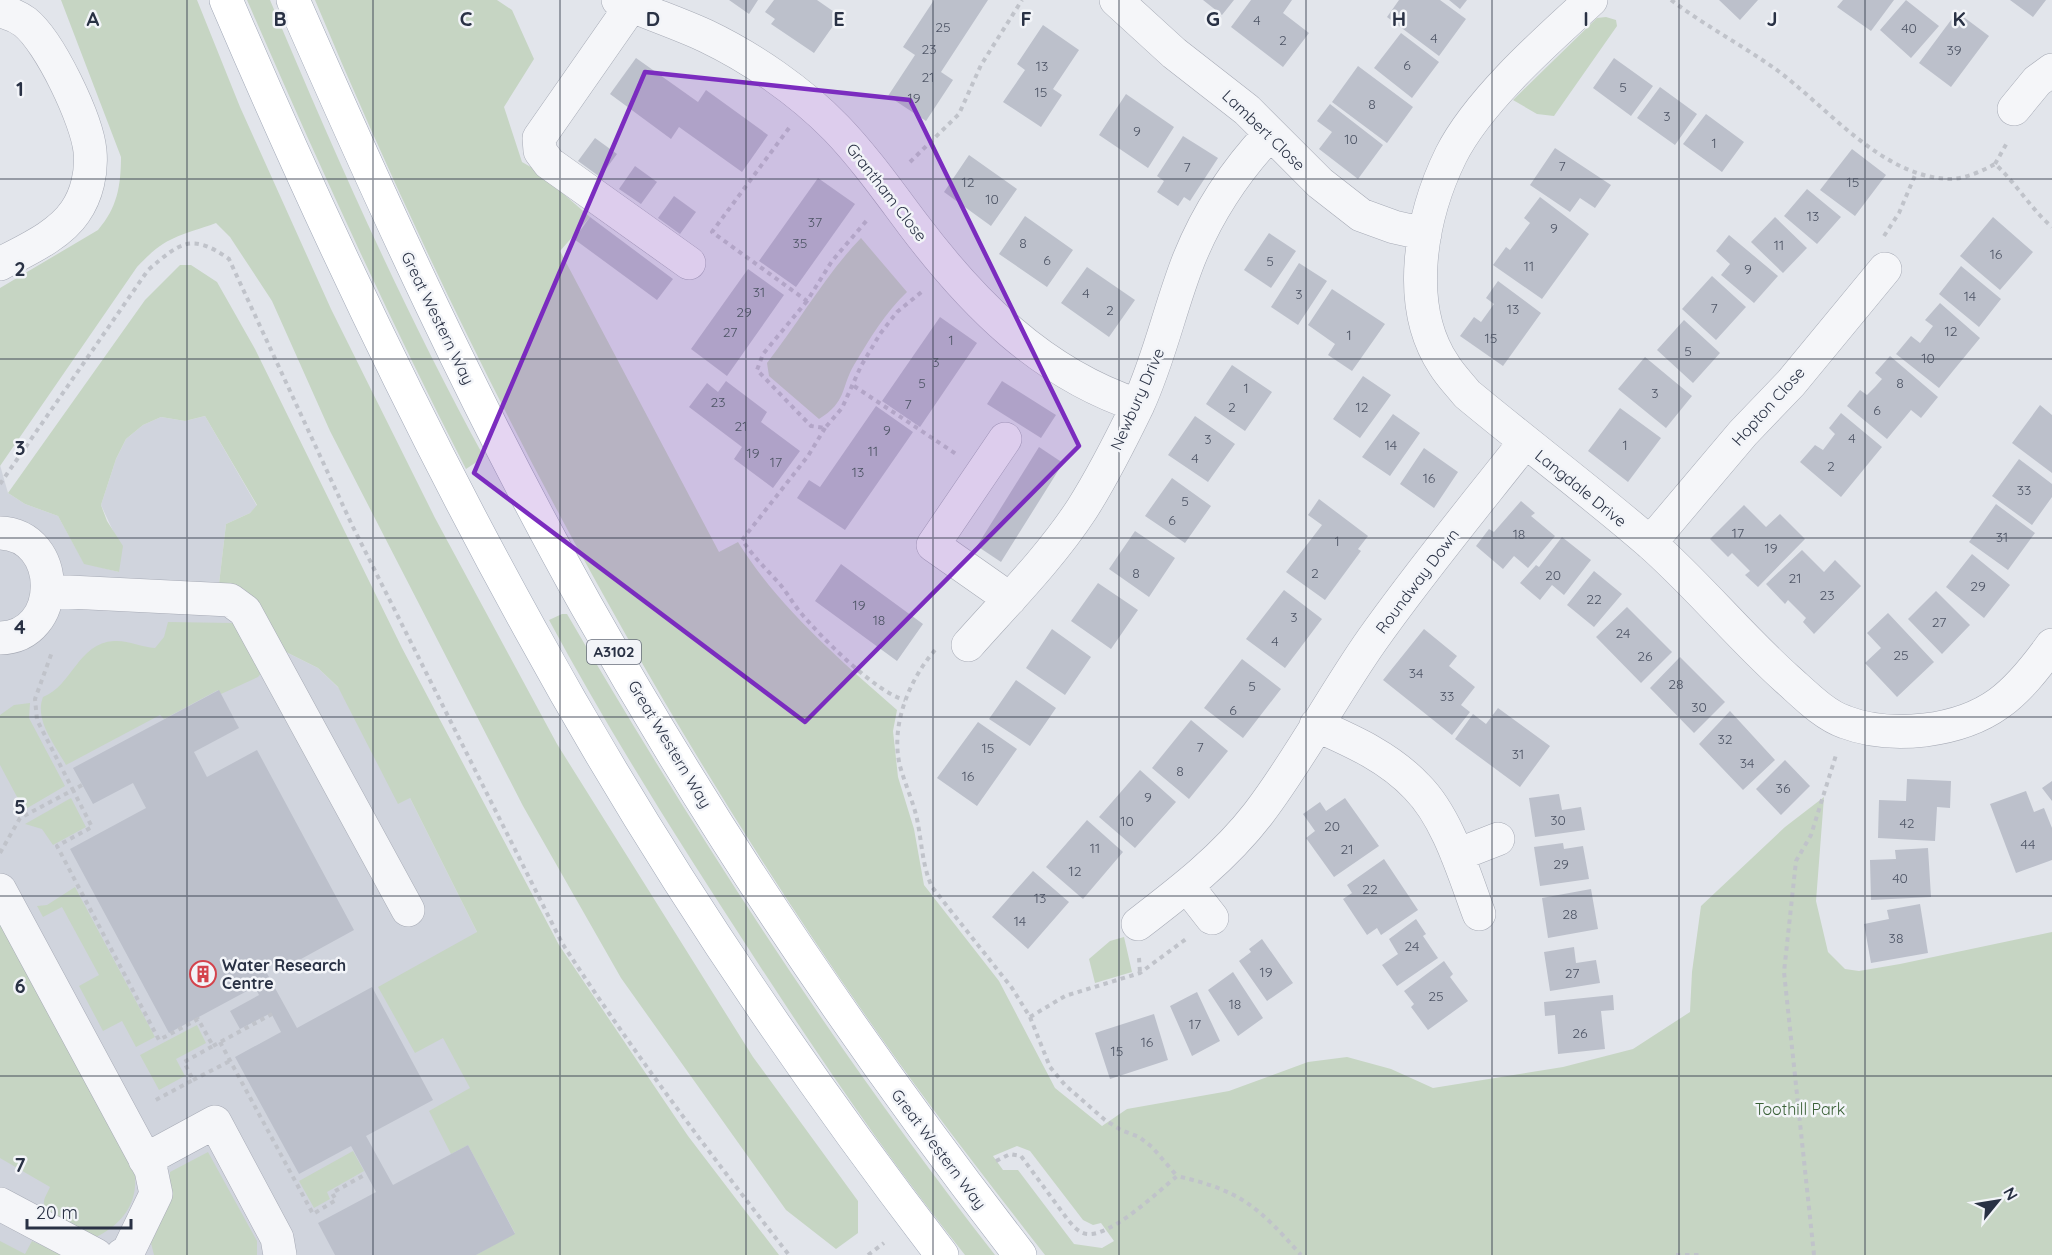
<svg xmlns="http://www.w3.org/2000/svg" width="2052" height="1255" font-family="Quicksand,sans-serif">
<rect width="100%" height="100%" fill="#e2e5eb"/>
<path fill="#d0d4dd" d="M205,416L257,506L250,513L226,524L219,584L244,589L257,603L286,652L318,668L348,697L378,734L477,932L659,1255H0V465L8,493L25,504L58,516L84,563L119,572L114,533L101,505L116,459L126,439L143,425L161,417L185,421Z"/>
<path fill="#c6d5c3" fill-rule="evenodd" d="M61,0H197L240,107L331,309L435,518L557,744L753,1057L858,1201V1233L836,1249L786,1210L621,978L523,806L330,431L272,301L230,237L216,223C178,237 167,235 137,267L0,466V288L98,230C117,208 121,186 121,157Z
M247,0H270C335,155 403,309 484,457L466,469C387,315 316,159 247,0Z
M315,0H497L512,10L534,59L504,107L522,162L536,170L590,217L560,251L719,552L738,542C778,607 840,660 897,710L893,731L898,777L914,829L924,885L999,981L1055,1088L1102,1126L1127,1109L1229,1091L1308,1062L1347,1057L1391,1069L1433,1088L1563,1067L1633,1049L1690,1012L1692,972L1701,906L1785,827L1824,797L1816,901L1828,952L1845,969L1859,971L1900,964L2052,932V1255H1045C990,1184 934,1113 882,1039C657,721 465,359 315,0ZM1017,1146L1030,1151L1083,1220L1093,1225L1101,1223L1114,1241L1102,1248L1074,1244L1018,1170H1003L993,1156Z
M1606,17L1616,20L1617,26L1554,116L1537,114L1513,100L1597,18Z
M861,238L907,292C885,313 870,338 854,365C841,387 847,402 819,419L769,376L767,363C799,322 826,274 861,238Z
M180,265H191L217,282L255,349L402,648L559,945L688,1136L779,1255H476L515,1233L468,1145L451,1154L429,1111L470,1088L443,1038L415,1053L378,987L477,932L410,798L398,804L338,687L318,668L286,652L257,603L244,589L219,584L226,524L250,513L257,505L205,416L185,421L161,417L143,425L126,439L116,459L101,505L107,521L123,546L119,572L84,564L58,516L25,504L8,493L145,300Z
M562,614H567C697,836 836,1052 995,1255H965C888,1159 819,1057 752,954C681,845 611,735 549,620Z
M168,622L234,623L263,671L258,677L221,694L218,690L164,719L160,715L66,765C55,745 34,720 43,697C72,686 78,643 114,641C128,640 141,647 155,648L164,637Z
M30,703L29,718L65,786L24,810L0,765V715L14,705Z
M71,798L86,827L53,845L42,829L25,824Z
M75,887L155,1037L136,1047L122,1021L103,1031L79,986L99,975L62,907L43,917L37,906L47,905Z
M0,915L134,1168C140,1201 124,1224 94,1238C83,1232 44,1216 44,1204C43,1199 48,1192 50,1187L0,1158Z
M1124,937L1132,972L1095,983L1089,959L1110,941Z
M197,1025L206,1043L176,1059L185,1076L159,1090L140,1055Z
M353,1151L364,1171L327,1192L330,1199L314,1208L299,1181Z
M208,1152L257,1241V1255H154L151,1243L169,1205L170,1172Z
M0,1241L25,1254L32,1241L63,1255H0Z"/>
<path fill="#bcc0cb" d="M729,0H758L749,14Z
M774,0H817L840,16L814,53L771,24L775,19L765,12Z
M934,0H988L941,72L953,80L926,121L888,96L915,55L903,47Z
M1203,0H1234L1222,15Z
M1251,0H1292L1283,13L1309,33L1283,67L1231,27Z
M1399,0H1440L1466,19L1439,56L1387,17Z
M1449,0H1467L1460,9Z
M1719,0H1758L1740,20Z
M1843,0H1894L1871,31L1837,7Z
M1906,0L1939,26L1911,58L1880,30Z
M2010,0H2046L2033,17Z
M1957,12L1989,36L1951,87L1919,63Z
M1043,25L1079,50L1053,89L1062,95L1041,127L1003,102L1025,70L1017,64Z
M1401,33L1439,62L1412,98L1374,68Z
M636,58L698,102L706,90L768,135L742,172L679,127L671,139L610,94Z
M1614,58L1653,86L1631,116L1593,88Z
M1358,66L1413,107L1387,143L1332,102Z
M1660,87L1697,114L1675,145L1637,118Z
M1126,94L1174,127L1148,168L1099,135Z
M1330,104L1383,145L1358,179L1319,149L1332,132L1317,121Z
M1706,114L1744,142L1722,172L1683,144Z
M1183,136L1218,158L1190,201L1184,197L1178,206L1157,192L1164,181L1157,176Z
M595,138L617,154L600,177L578,161Z
M1555,148L1611,185L1595,208L1580,198L1570,212L1530,185Z
M1852,149L1886,175L1855,216L1820,190Z
M969,155L1017,189L991,226L944,192Z
M635,166L657,182L641,204L619,189Z
M818,178L855,204L796,287L759,261Z
M1807,189L1841,217L1817,244L1784,216Z
M674,196L696,212L680,234L658,218Z
M1540,197L1589,234L1542,299L1493,265L1506,247L1510,250L1530,223L1524,218Z
M1025,216L1073,250L1047,287L999,254Z
M590,217L673,279L657,300L574,239Z
M1775,217L1807,248L1783,273L1751,242Z
M1993,217L2033,252L2000,290L1960,256Z
M1269,233L1296,251L1271,288L1244,270Z
M1729,235L1778,276L1754,303L1721,275L1730,264L1716,251Z
M1299,263L1327,281L1298,325L1271,307Z
M1961,266L2001,299L1979,327L1939,294Z
M1087,267L1135,300L1109,337L1061,303Z
M748,269L784,295L727,376L691,349Z
M1712,276L1746,307L1716,340L1682,309Z
M1498,281L1541,313L1503,366L1460,336L1474,317L1481,322L1494,304L1486,298Z
M1332,289L1385,324L1352,371L1328,355L1335,344L1308,325Z
M1940,303L1980,338L1939,388L1896,354L1911,336L1920,343L1933,326L1925,320Z
M940,317L977,343L920,427L882,401Z
M1684,320L1720,353L1693,383L1657,350Z
M1890,356L1938,397L1921,418L1911,410L1887,439L1847,406L1860,390L1867,395L1875,387L1882,379L1875,373Z
M1645,357L1692,396L1666,428L1618,389Z
M1232,365L1272,392L1245,431L1206,404Z
M1363,376L1391,395L1360,438L1333,419Z
M726,381L767,412L761,422L800,451L773,488L734,459L742,447L689,407L707,383L718,392Z
M1002,381L1056,415L1041,438L987,404Z
M2040,405L2052,415V473L2012,443Z
M876,406L913,432L845,530L797,498L809,480L820,487Z
M1620,408L1661,438L1628,482L1588,451Z
M1841,413L1882,447L1841,497L1800,462L1815,445L1823,450L1835,434L1829,428Z
M1393,414L1420,433L1390,476L1362,457Z
M1195,416L1235,444L1208,482L1168,455Z
M1039,447L1063,463L1001,562L977,546Z
M1424,448L1458,472L1434,508L1400,484Z
M2019,459L2052,484V497L2032,525L1992,496Z
M1172,478L1211,506L1185,543L1145,516Z
M1319,499L1368,536L1358,549L1361,551L1325,600L1286,572L1322,525L1308,515Z
M1521,501L1535,513L1531,516L1555,536L1528,568L1514,556L1503,569L1476,546L1489,529L1494,532Z
M1996,504L2035,533L2008,570L1969,542Z
M1744,505L1766,527L1780,514L1805,539L1758,587L1745,575L1750,571L1732,553L1728,557L1710,539Z
M1135,531L1175,558L1149,597L1109,569Z
M1562,537L1591,560L1564,595L1552,585L1540,600L1520,583L1536,565L1539,567Z
M1802,550L1824,572L1835,560L1861,586L1814,634L1803,622L1806,618L1788,600L1785,604L1766,584Z
M1972,554L2010,585L1984,618L1946,587Z
M841,564L923,624L897,661L815,601Z
M1594,571L1622,594L1594,627L1567,605Z
M1098,583L1138,610L1111,649L1071,621Z
M1284,590L1322,619L1285,668L1246,639Z
M1936,591L1970,625L1942,654L1908,619Z
M1627,607L1672,652L1641,683L1596,637Z
M1888,613L1934,662L1897,697L1865,663L1881,648L1867,633Z
M1052,629L1091,657L1065,695L1026,668Z
M1424,629L1457,656L1449,666L1475,687L1461,705L1470,712L1452,735L1383,680Z
M1680,657L1725,702L1694,733L1650,688Z
M1242,659L1281,689L1243,738L1204,708Z
M1016,680L1056,708L1030,746L989,719Z
M219,690L239,728L194,752L207,777L257,750L354,930L281,970L276,961L264,968L297,1028L372,987L433,1100L366,1136L393,1185L468,1145L515,1234L476,1255H335L318,1223L376,1192L351,1146L299,1174L235,1057L281,1032L271,1013L240,1029L230,1011L259,995L251,979L244,983L247,991L169,1033L70,849L146,808L133,783L93,804L73,768Z
M1498,708L1550,746L1520,787L1455,739L1473,714L1486,724Z
M1730,711L1775,760L1743,790L1699,744Z
M1191,720L1228,751L1189,799L1152,768Z
M978,722L1017,749L977,806L937,778Z
M1785,760L1810,786L1781,815L1756,789Z
M1140,770L1176,802L1135,848L1099,817Z
M1907,779L1951,781L1950,808L1937,807L1935,841L1878,838L1879,800L1906,801Z
M2052,781V801L2042,788Z
M2026,791L2034,812L2044,808L2052,828V860L2016,873L1990,804Z
M1559,794L1562,810L1581,807L1585,830L1535,837L1529,798Z
M1345,798L1379,846L1334,877L1306,838L1315,831L1303,814L1320,802L1326,811Z
M1087,820L1123,852L1083,899L1046,867Z
M1563,843L1564,849L1583,846L1589,879L1540,886L1534,847Z
M1928,848L1931,897L1871,900L1870,860L1896,859L1895,850Z
M1384,859L1418,910L1381,935L1377,928L1367,935L1343,899L1352,893L1347,885Z
M1033,871L1069,902L1028,949L992,917Z
M1591,889L1598,929L1548,938L1542,898Z
M1920,904L1928,953L1871,963L1864,924L1889,919L1887,910Z
M1416,919L1426,934L1423,936L1438,958L1397,986L1382,965L1398,954L1389,939Z
M1262,939L1293,983L1267,1001L1239,961L1251,952L1249,949Z
M1574,947L1576,963L1596,960L1600,983L1550,991L1544,952Z
M1444,961L1453,974L1450,977L1468,1001L1428,1030L1411,1007L1414,1004L1404,991Z
M1233,972L1263,1018L1238,1036L1208,990Z
M1197,992L1220,1041L1192,1056L1170,1006Z
M1613,995L1614,1010L1601,1011L1605,1049L1558,1054L1555,1015L1545,1016L1544,1002Z
M1154,1014L1168,1060L1110,1079L1095,1033Z"/>
<g fill="none" stroke-linecap="round" stroke-linejoin="round">
<defs>
<path id="minor" d="M618,0C647,13 678,23 706,36C752,58 800,91 836,128C864,157 888,191 912,223C972,303 1041,373 1137,405
M1116,0L1174,53L1247,110L1320,183L1361,215L1394,227L1425,234
M1591,0C1546,41 1478,101 1451,155C1421,216 1404,305 1444,365C1450,375 1459,384 1467,394C1527,444 1590,491 1649,542C1698,585 1739,636 1787,679C1804,694 1824,715 1845,722C1871,732 1898,733 1925,730C1989,722 2016,695 2052,645
M631,6L539,138L540,151L549,163L689,263
M0,11C9,13 18,17 25,22C50,42 87,120 90,151C92,172 87,195 75,212C59,236 24,251 0,264
M2014,109L2037,81L2052,70
M1005,439L933,545L1010,599
M0,533C63,535 63,637 0,638
M1650,543L1743,433L1791,383L1885,269
M49,591L230,600L245,611L408,910
M968,645C1007,601 1050,558 1082,509C1103,476 1121,440 1138,405C1160,357 1170,307 1189,259C1208,212 1235,171 1270,134
M1316,725C1352,741 1389,757 1417,787C1448,818 1464,874 1479,914
M1457,855L1498,839
M1187,886L1212,918
M0,890L151,1170L156,1194L128,1252L122,1255
M1138,924C1181,891 1224,858 1258,814C1300,759 1332,697 1372,640C1420,572 1473,508 1525,442
M145,1160L215,1122L277,1238L280,1255
M0,1204L96,1255"/>
<path id="major" d="M226,0C318,215 417,425 530,629C650,848 790,1057 942,1255
M293,0C383,205 476,409 586,605C714,832 860,1049 1020,1255"/>
</defs>
<use href="#minor" stroke="#a7abb6" stroke-width="34"/>
<use href="#major" stroke="#a1a8b7" stroke-width="34"/>
<path stroke="#c0c3ca" stroke-width="4" stroke-dasharray="4.5 4.5" stroke-linecap="butt" d="M1671,0C1704,25 1740,44 1774,68C1826,105 1882,179 1952,179C1967,178 1982,171 1995,164C2017,184 2030,208 2052,227
M789,128L712,232L807,301L832,261L868,219
M910,162L959,114L981,65L1022,0
M1995,164L2008,141
M1884,236L1899,213L1916,173
M807,301L763,354L757,370L811,426L825,428L842,408L861,366L880,334L897,312L924,290
M854,386L956,454
M825,428L808,456L742,540C753,556 765,568 778,582C786,591 792,602 800,612C820,636 876,693 905,700
M0,484L148,270C180,243 191,232 229,259L352,525L562,943C632,1051 710,1154 789,1255
M935,650C909,680 890,726 900,766C905,784 913,801 917,819C922,843 922,865 932,887L1012,988L1030,1017L1050,1067L1065,1085L1105,1120L1121,1130L1139,1137L1152,1147L1177,1176
M82,785L73,790L92,827L57,846L159,1040L198,1019L213,1046L184,1062L193,1080L152,1102
M0,853L20,818L73,790L37,720L35,699L52,652
M1139,958L1140,973
M1030,1017L1065,996L1140,973L1186,939
M220,1042L313,1214L336,1200L332,1193L366,1174
M213,1046L272,1014
M193,1080L230,1061
M996,1161L1010,1154L1021,1156L1068,1220C1073,1226 1079,1233 1087,1234C1111,1237 1159,1191 1177,1176C1242,1191 1258,1207 1301,1255
M868,1255L884,1243
M1676,1255H1701
M1814,1255L1784,972L1796,861L1811,835L1836,755"/>
<use href="#minor" stroke="#f5f6f9" stroke-width="33"/>
<use href="#major" stroke="#fff" stroke-width="33"/>
</g>
<path fill="#7b2cbf" fill-opacity="0.2" stroke="#7b2cbf" stroke-width="4.5" stroke-linejoin="round" d="M645,72L910,100L1079,446L805,722L474,473Z"/>
<path fill="none" stroke="#293144" stroke-width="1.5" stroke-opacity="0.55" d="M187,0V1255M373,0V1255M560,0V1255M746,0V1255M933,0V1255M1119,0V1255M1306,0V1255M1492,0V1255M1679,0V1255M1865,0V1255M0,179H2052M0,359H2052M0,538H2052M0,717H2052M0,896H2052M0,1076H2052"/>
<defs>
<symbol id="building-ring" viewBox="-11 -11 22 22"><circle r="9.5" fill="#f2f4f8" stroke="#d4434c" stroke-width="1.5"/><path d="M-4-6H4V6H1V3H-1V6H-4ZM-2.5-4.3h1.7v1.8h-1.7ZM.8-4.3h1.7v1.8H.8ZM-2.5-1h1.7V.8h-1.7ZM.8-1h1.7V.8H.8Z" fill="#d4434c"/></symbol>
</defs>
<g fill-rule="evenodd">
<use href="#building-ring" x="188" y="959" width="30" height="30"/>
</g>
<g text-anchor="middle" stroke-width="5" stroke-linejoin="round" paint-order="stroke">
<g font-size="14" fill="#4e5566">
<text x="1257" y="25">4</text>
<text x="943" y="32">25</text>
<text x="1909" y="33">40</text>
<text x="1434" y="43">4</text>
<text x="1283" y="45">2</text>
<text x="929" y="54">23</text>
<text x="1954" y="55">39</text>
<text x="1407" y="70">6</text>
<text x="1042" y="71">13</text>
<text x="928" y="82">21</text>
<text x="1623" y="92">5</text>
<text x="1041" y="97">15</text>
<text x="914" y="103">19</text>
<text x="1372" y="109">8</text>
<text x="1667" y="121">3</text>
<text x="1137" y="136">9</text>
<text x="1351" y="144">10</text>
<text x="1714" y="148">1</text>
<text x="1562" y="171">7</text>
<text x="1187" y="172">7</text>
<text x="968" y="187">12</text>
<text x="1853" y="187">15</text>
<text x="992" y="204">10</text>
<text x="1813" y="221">13</text>
<text x="815" y="227">37</text>
<text x="1554" y="233">9</text>
<text x="800" y="248">35</text>
<text x="1023" y="248">8</text>
<text x="1779" y="250">11</text>
<text x="1996" y="259">16</text>
<text x="1047" y="265">6</text>
<text x="1270" y="266">5</text>
<text x="1529" y="271">11</text>
<text x="1748" y="274">9</text>
<text x="759" y="297">31</text>
<text x="1086" y="298">4</text>
<text x="1299" y="299">3</text>
<text x="1970" y="301">14</text>
<text x="1714" y="313">7</text>
<text x="1513" y="314">13</text>
<text x="1110" y="315">2</text>
<text x="744" y="317">29</text>
<text x="1951" y="336">12</text>
<text x="730" y="337">27</text>
<text x="1349" y="340">1</text>
<text x="1491" y="343">15</text>
<text x="951" y="345">1</text>
<text x="1688" y="356">5</text>
<text x="1928" y="363">10</text>
<text x="936" y="367">3</text>
<text x="922" y="388">5</text>
<text x="1900" y="388">8</text>
<text x="1246" y="393">1</text>
<text x="1655" y="398">3</text>
<text x="718" y="407">23</text>
<text x="908" y="409">7</text>
<text x="1232" y="412">2</text>
<text x="1362" y="412">12</text>
<text x="1877" y="415">6</text>
<text x="741" y="431">21</text>
<text x="887" y="435">9</text>
<text x="1852" y="443">4</text>
<text x="1208" y="444">3</text>
<text x="1391" y="450">14</text>
<text x="1625" y="450">1</text>
<text x="873" y="456">11</text>
<text x="753" y="458">19</text>
<text x="1195" y="463">4</text>
<text x="776" y="467">17</text>
<text x="1831" y="471">2</text>
<text x="858" y="477">13</text>
<text x="1429" y="483">16</text>
<text x="2024" y="495">33</text>
<text x="1185" y="506">5</text>
<text x="1172" y="525">6</text>
<text x="1738" y="538">17</text>
<text x="1519" y="539">18</text>
<text x="2002" y="542">31</text>
<text x="1337" y="546">1</text>
<text x="1771" y="553">19</text>
<text x="1136" y="578">8</text>
<text x="1315" y="578">2</text>
<text x="1553" y="580">20</text>
<text x="1795" y="583">21</text>
<text x="1978" y="591">29</text>
<text x="1827" y="600">23</text>
<text x="1594" y="604">22</text>
<text x="859" y="610">19</text>
<text x="1294" y="622">3</text>
<text x="879" y="625">18</text>
<text x="1939" y="627">27</text>
<text x="1623" y="638">24</text>
<text x="1275" y="646">4</text>
<text x="1901" y="660">25</text>
<text x="1645" y="661">26</text>
<text x="1416" y="678">34</text>
<text x="1676" y="689">28</text>
<text x="1252" y="691">5</text>
<text x="1447" y="701">33</text>
<text x="1699" y="712">30</text>
<text x="1233" y="715">6</text>
<text x="1725" y="744">32</text>
<text x="1200" y="752">7</text>
<text x="988" y="753">15</text>
<text x="1518" y="759">31</text>
<text x="1747" y="768">34</text>
<text x="1180" y="776">8</text>
<text x="968" y="781">16</text>
<text x="1783" y="793">36</text>
<text x="1148" y="802">9</text>
<text x="1558" y="825">30</text>
<text x="1127" y="826">10</text>
<text x="1907" y="828">42</text>
<text x="1332" y="831">20</text>
<text x="2028" y="849">44</text>
<text x="1095" y="853">11</text>
<text x="1347" y="854">21</text>
<text x="1561" y="869">29</text>
<text x="1075" y="876">12</text>
<text x="1900" y="883">40</text>
<text x="1370" y="894">22</text>
<text x="1040" y="903">13</text>
<text x="1570" y="919">28</text>
<text x="1020" y="926">14</text>
<text x="1896" y="943">38</text>
<text x="1412" y="951">24</text>
<text x="1266" y="977">19</text>
<text x="1572" y="978">27</text>
<text x="1436" y="1001">25</text>
<text x="1235" y="1009">18</text>
<text x="1195" y="1029">17</text>
<text x="1580" y="1038">26</text>
<text x="1147" y="1047">16</text>
<text x="1117" y="1056">15</text>
</g>
<rect fill="#f2f4f8" stroke="#656c7a" stroke-width="1.5" x="587" y="640" width="54" height="24" rx="4.5"/>
<g font-size="15" font-weight="bold" fill="#293144">
<text x="614" y="657">A3102</text>
</g>
<g font-size="16" fill="#293144" stroke="#f2f4f8">
<text transform="translate(1264 130) rotate(44)" y="6">Lambert Close</text>
<text transform="translate(887 192) rotate(52)" y="6">Grantham Close</text>
<text transform="translate(438 318) rotate(64)" y="6">Great Western Way</text>
<text transform="translate(1137 399) rotate(-66)" y="6">Newbury Drive</text>
<text transform="translate(1768 406) rotate(-48)" y="6">Hopton Close</text>
<text transform="translate(1581 488) rotate(39)" y="6">Langdale Drive</text>
<text transform="translate(1417 581) rotate(-53)" y="6">Roundway Down</text>
<text transform="translate(670 744) rotate(59)" y="6">Great Western Way</text>
<text transform="translate(939 1149) rotate(53)" y="6">Great Western Way</text>
</g>
<g font-size="16" font-weight="bold" fill="#293144" stroke="#f2f4f8" text-anchor="start">
<text x="222" y="971">Water Research<tspan x="222" dy="18">Centre</tspan></text>
</g>
<g font-size="16" fill="#3a6036" stroke="#f2f4f8">
<text x="1800" y="1115">Toothill Park</text>
</g>
</g>
<g font-size="20" text-anchor="middle" font-weight="bold" fill="#293144" stroke="#f2f4f8" stroke-width="5" stroke-linejoin="round" paint-order="stroke">
<text x="93" y="26">A</text>
<text x="280" y="26">B</text>
<text x="466" y="26">C</text>
<text x="653" y="26">D</text>
<text x="839" y="26">E</text>
<text x="1026" y="26">F</text>
<text x="1213" y="26">G</text>
<text x="1399" y="26">H</text>
<text x="1586" y="26">I</text>
<text x="1772" y="26">J</text>
<text x="1959" y="26">K</text>
<text x="20" y="96">1</text>
<text x="20" y="276">2</text>
<text x="20" y="455">3</text>
<text x="20" y="634">4</text>
<text x="20" y="814">5</text>
<text x="20" y="993">6</text>
<text x="20" y="1172">7</text>
</g>
<g transform="translate(1998 1201) rotate(60)" stroke="#f2f4f8" stroke-width="4.5" paint-order="stroke">
<path d="M0-4.5L10 22L0 15L-10 22Z" fill="#293144"/>
<text y="-9" font-size="16" font-weight="bold" text-anchor="middle" fill="#293144">N</text>
</g>
<path d="M27 1219v9h104v-9" fill="none" stroke="#293144" stroke-width="3"/>
<text x="36" y="1219" font-size="18" fill="#293144" stroke="#f2f4f8" stroke-width="4.5" paint-order="stroke">20 m</text>
</svg>
